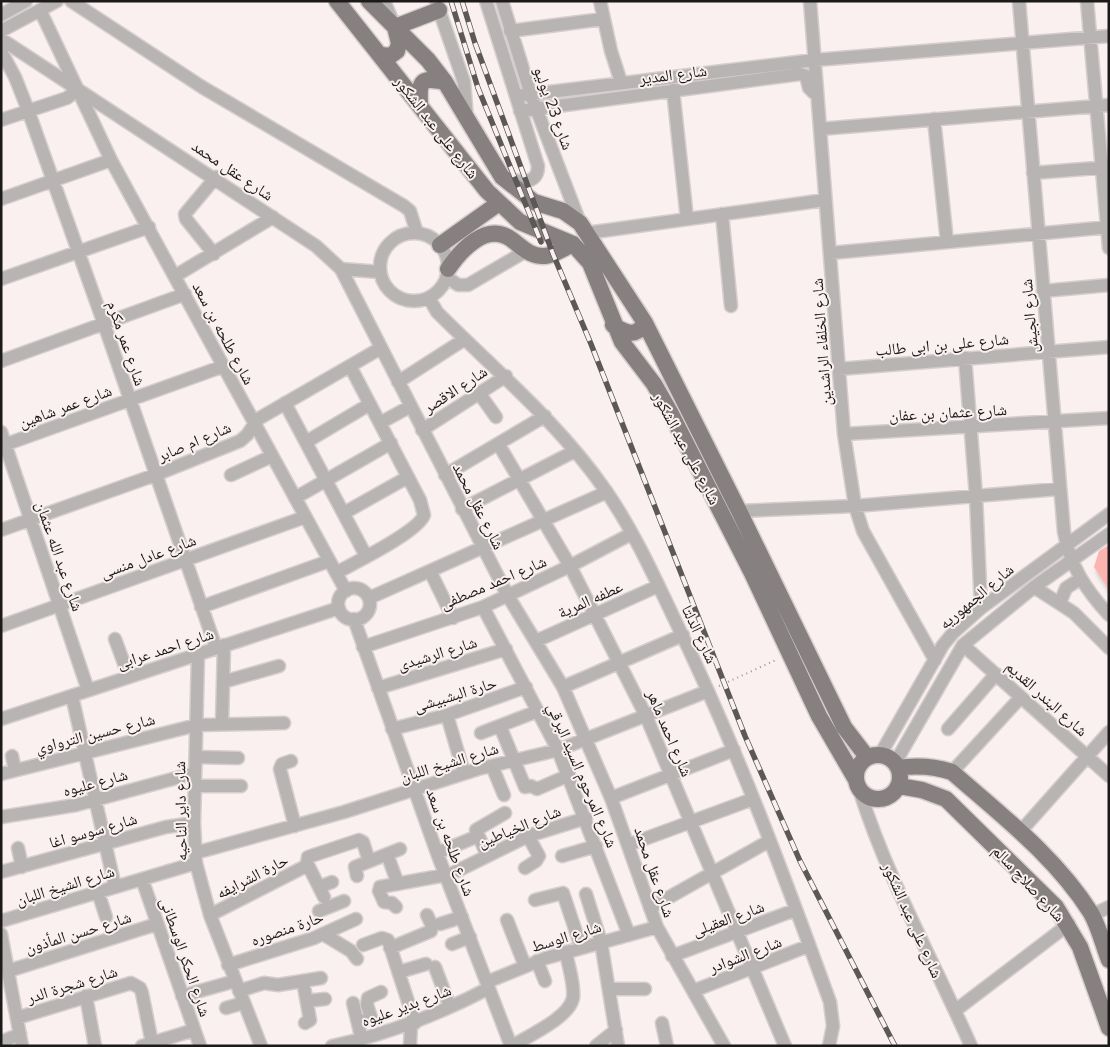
<svg xmlns="http://www.w3.org/2000/svg" width="1110" height="1047" font-family="'Nunito Sans','Noto Naskh Arabic',sans-serif">
<defs>
<filter id="shadow"><feDropShadow dx="3" dy="5" stdDeviation="2.5" flood-color="#0004"/></filter>
</defs>
<rect width="100%" height="100%" fill="#f9f0ef"/>
<path fill="#fbb4af" filter="url(#shadow)" d="M1109,545V590L1094,567L1099,551Z"/>
<g fill="none" stroke-linecap="round" stroke-linejoin="round">
<defs>
<path id="minor" d="M71,1L202,87L404,206L410,211L417,233
M384,1L393,22
M436,1L464,82L467,119
M486,1L538,166C538,186 518,182 504,178
M502,1L531,95L580,223
M600,1L611,51L621,82
M810,1L844,434L855,506L863,531L935,660
M1019,1L1064,532C1070,566 1086,590 1109,615
M1087,1L1109,248
M40,10L111,160L346,591
M1,15L26,1
M1,31L57,1
M510,31L603,19
M1,39L316,246L341,269L508,596L563,687L611,798L657,927L724,1046
M1,51L15,77L28,110L104,324L216,648
M673,90L687,219
M516,96L815,60L1109,36
M520,111L800,74L806,76L809,88L814,93
M934,119L947,242
M1,120L67,98L78,89
M820,129L1109,105
M1033,173L1109,167
M1,199L111,160
M722,214L731,306
M380 267a34 34 0 1 1 68 0a34 34 0 1 1-68 0Z
M587,233L825,200
M831,253L1109,227
M214,254L186,219L185,214L216,177
M341,269L380,272
M175,276L273,217
M447,277L458,285H468L526,251
M1,279L149,227
M1043,291L1109,285
M429,298L437,312C495,370 559,423 606,491C633,530 653,574 673,616C734,741 783,872 830,1002L833,1026L829,1046
M965,358L976,496L981,608
M1,361L185,294
M839,369L1109,347
M398,382L465,339
M479,393L496,417
M285,403L366,556
M380,423L411,406
M422,430L506,376
M1,432L88,690
M844,434L1109,418
M306,442L370,404
M499,445L570,566L646,716L785,1046
M1,446L224,366
M231,475L272,456
M445,475L545,416
M295,498L391,443
M462,509L575,451
M739,511L855,506L1059,489
M344,513L408,477
M1,530L155,475L240,441L247,435L258,419L381,348
M430,571L453,618
M336,573C354,563 418,532 424,515L420,500L350,366
M1034,587L1074,613L1109,648
M338 604a16 16 0 1 1 32 0a16 16 0 1 1-32 0Z
M369,598L607,492
M1060,603L1066,588L1080,579
M201,607L329,561
M483,607L558,750L629,935
M354,619L437,853L511,1046
M1,626L305,517
M115,639L129,677
M536,641L658,586
M963,645L1109,776
M363,647L483,607L570,566L631,534
M198,654L194,823L196,863L210,915L261,1046
M223,682L279,666
M563,687L683,635
M378,688L506,649
M72,696L115,887
M447,715L464,773
M1,719L339,608
M222,724L224,645
M500,726L525,787L531,786L537,789L569,775
M392,729L447,715L526,687
M948,729L996,674
M481,733L538,711
M880,755L943,645L953,633L981,608L1109,514
M12,756L15,770
M196,757L238,758
M291,761L282,764L280,769L295,826
M895,763L963,645L1034,587L1109,534
M492,766L504,795
M952,772L1021,697
M1,774L197,725L284,723
M195,786H241
M860,792C888,880 934,962 971,1046
M611,798L734,750
M1,817L76,805L195,773
M1020,832L1109,732
M628,845L753,799
M18,848L22,867
M195,853L344,812L478,769L558,750L708,691
M437,853L478,836
M387,854L398,884
M487,855L476,830L505,813
M562,856L596,846
M525,868L536,861L539,856L528,836
M1,872L166,827L194,823
M357,876L355,867L400,849
M142,879L200,1046
M319,887L332,882
M98,892L106,917
M586,894L601,942L618,1046
M324,897L307,863L308,857L359,840L363,842L369,861
M535,900L563,893L581,947
M396,907L392,903L384,902L379,891L380,887L451,874L528,836L586,818
M650,908L769,841
M319,911L344,901
M210,915L308,865
M1092,915L1109,907
M507,920L525,966
M1,921L196,863
M440,924L462,917
M1,934L22,1046
M323,934L351,951L357,959
M452,944L470,937
M363,945L382,938L388,940L415,1023
M390,948L431,931L432,926L427,915
M672,956L795,910
M537,961L545,981
M228,965L314,938L356,919
M435,967L450,1007
M8,971L157,924
M399,972L426,964
M303,981L310,1020L305,1023
M487,982L546,958L657,927
M609,989H645
M239,991L264,983L278,985L321,978
M693,991L808,946
M86,996L95,1046
M182,996L235,981
M307,1001L325,999
M353,1003L360,1032
M226,1008L243,1003
M956,1010L1069,924
M17,1018L131,983L140,988L142,993L152,1043
M662,1023L667,1046
M358,1024L371,1017L367,1005L368,998L381,992
M1,1042L20,1034
M142,1046L194,1030
M332,1046C388,1034 438,1015 489,988
M410,1046L411,1024
M512,1046C528,1036 569,1018 573,998C575,984 568,966 566,952
M596,1046L616,1030"/>
<path id="major" d="M337,1L487,191L520,222L573,244L590,263L622,342L654,384L670,412L752,573L819,716L855,778
M369,1L428,60L445,82L502,177L534,202L563,211L580,223L645,323L739,511L844,727L867,757
M381,55L390,56L397,51L399,43L395,27L439,10
M420,105C419,81 420,77 445,82
M440,245L499,203
M448,269C461,250 486,222 511,239C522,247 530,257 545,256C554,255 564,248 573,244
M613,325C625,333 636,338 645,323
M856 777a22 22 0 1 1 44 0a22 22 0 1 1-44 0Z
M898,768C917,765 933,766 952,772C1001,815 1056,857 1091,913C1099,927 1103,945 1109,960
M899,786L922,790L946,799L1056,907L1080,947L1109,1028"/>
</defs>
<use href="#minor" stroke="#d6cecd" stroke-width="15"/>
<use href="#major" stroke="#d6cecd" stroke-width="19"/>
<path stroke="#9b9594" stroke-width="2" stroke-dasharray="1 4" stroke-linecap="butt" d="M719,686L776,660"/>
<use href="#minor" stroke="#b8b4b4" stroke-width="12"/>
<use href="#major" stroke="#878080" stroke-width="16"/>
<defs>
<path id="rail" d="M451,1L478,88L541,242
M462,1L475,43L553,254L591,344L745,736L800,861L895,1046"/>
</defs>
<use href="#rail" stroke="#5c5857" stroke-width="5.5"/>
<use href="#rail" stroke="#f9f0ef" stroke-width="4" stroke-dasharray="11" stroke-linecap="butt"/>
</g>
<g text-anchor="middle" stroke-width="4" stroke-linejoin="round" paint-order="stroke">
<g font-size="16" fill="#1d1a1a" stroke="#f9f0ef">
<text transform="translate(673 74) rotate(-7)" y="6">شارع المدير</text>
<text transform="translate(554 108) rotate(70)" y="6">شارع 23 يوليو</text>
<text transform="translate(437 127) rotate(52)" y="6">شارع على عبد الشكور</text>
<text transform="translate(233 170) rotate(34)" y="6">شارع عقل محمد</text>
<text transform="translate(1029 316) rotate(-95)" y="6">شارع الجيش</text>
<text transform="translate(224 333) rotate(62)" y="6">شارع طلحه بن سعد</text>
<text transform="translate(821 342) rotate(-94)" y="6">شارع الخلفاء الراشدين</text>
<text transform="translate(127 343) rotate(71)" y="6">شارع عمر مكرم</text>
<text transform="translate(942 344) rotate(-5)" y="6">شارع على بن ابى طالب</text>
<text transform="translate(455 389) rotate(-33)" y="6">شارع الاقصر</text>
<text transform="translate(65 406) rotate(-20)" y="6">شارع عمر شاهين</text>
<text transform="translate(948 412) rotate(-3)" y="6">شارع عثمان بن عفان</text>
<text transform="translate(194 441) rotate(-23)" y="6">شارع ام صابر</text>
<text transform="translate(687 448) rotate(62)" y="6">شارع على عبد الشكور</text>
<text transform="translate(479 506) rotate(63)" y="6">شارع عقل محمد</text>
<text transform="translate(60 556) rotate(71)" y="6">شارع عبد الله عثمان</text>
<text transform="translate(148 556) rotate(-20)" y="6">شارع عادل منسى</text>
<text transform="translate(493 582) rotate(-23)" y="6">شارع احمد مصطفى</text>
<text transform="translate(976 596) rotate(-40)" y="6">شارع الجمهوريه</text>
<text transform="translate(590 599) rotate(-24)" y="6">عطفه المرية</text>
<text transform="translate(700 634) rotate(65)" y="6">شارع الدلتا</text>
<text transform="translate(165 648) rotate(-18)" y="6">شارع احمد عرابى</text>
<text transform="translate(437 653) rotate(-17)" y="6">شارع الرشيدى</text>
<text transform="translate(455 694) rotate(-17)" y="6">حارة البشبيشى</text>
<text transform="translate(1047 698) rotate(42)" y="6">شارع البندر القديم</text>
<text transform="translate(95 733) rotate(-14)" y="6">شارع حسين الترواوي</text>
<text transform="translate(670 733) rotate(67)" y="6">شارع احمد ماهر</text>
<text transform="translate(449 762) rotate(-17)" y="6">شارع الشيخ اللبان</text>
<text transform="translate(583 775) rotate(67)" y="6">شارع المرحوم السيد البرقي</text>
<text transform="translate(95 782) rotate(-15)" y="6">شارع عليوه</text>
<text transform="translate(180 811) rotate(-91)" y="6">شارع داير الناحيه</text>
<text transform="translate(519 826) rotate(-22)" y="6">شارع الخياطين</text>
<text transform="translate(93 830) rotate(-16)" y="6">شارع سوسو اغا</text>
<text transform="translate(451 842) rotate(70)" y="6">شارع طلحه بن سعد</text>
<text transform="translate(655 872) rotate(71)" y="6">شارع عقل محمد</text>
<text transform="translate(252 876) rotate(-27)" y="6">حارة الشرايفه</text>
<text transform="translate(1029 883) rotate(47)" y="6">شارع صلاح سالم</text>
<text transform="translate(65 885) rotate(-17)" y="6">شارع الشيخ اللبان</text>
<text transform="translate(728 918) rotate(-20)" y="6">شارع العقيلى</text>
<text transform="translate(913 920) rotate(66)" y="6">شارع على عبد الشكور</text>
<text transform="translate(287 928) rotate(-19)" y="6">حارة منصوره</text>
<text transform="translate(78 932) rotate(-17)" y="6">شارع حسن المأذون</text>
<text transform="translate(566 936) rotate(-17)" y="6">شارع الوسط</text>
<text transform="translate(745 954) rotate(-21)" y="6">شارع الشوادر</text>
<text transform="translate(186 957) rotate(71)" y="6">شارع الحكر الوسطانى</text>
<text transform="translate(72 984) rotate(-17)" y="6">شارع شجرة الدر</text>
<text transform="translate(406 1005) rotate(-20)" y="6">شارع بدير عليوه</text>
</g>
</g>
<rect width="1110" height="1047" fill="none" stroke="#1d1a1a" stroke-width="5"/>
</svg>
